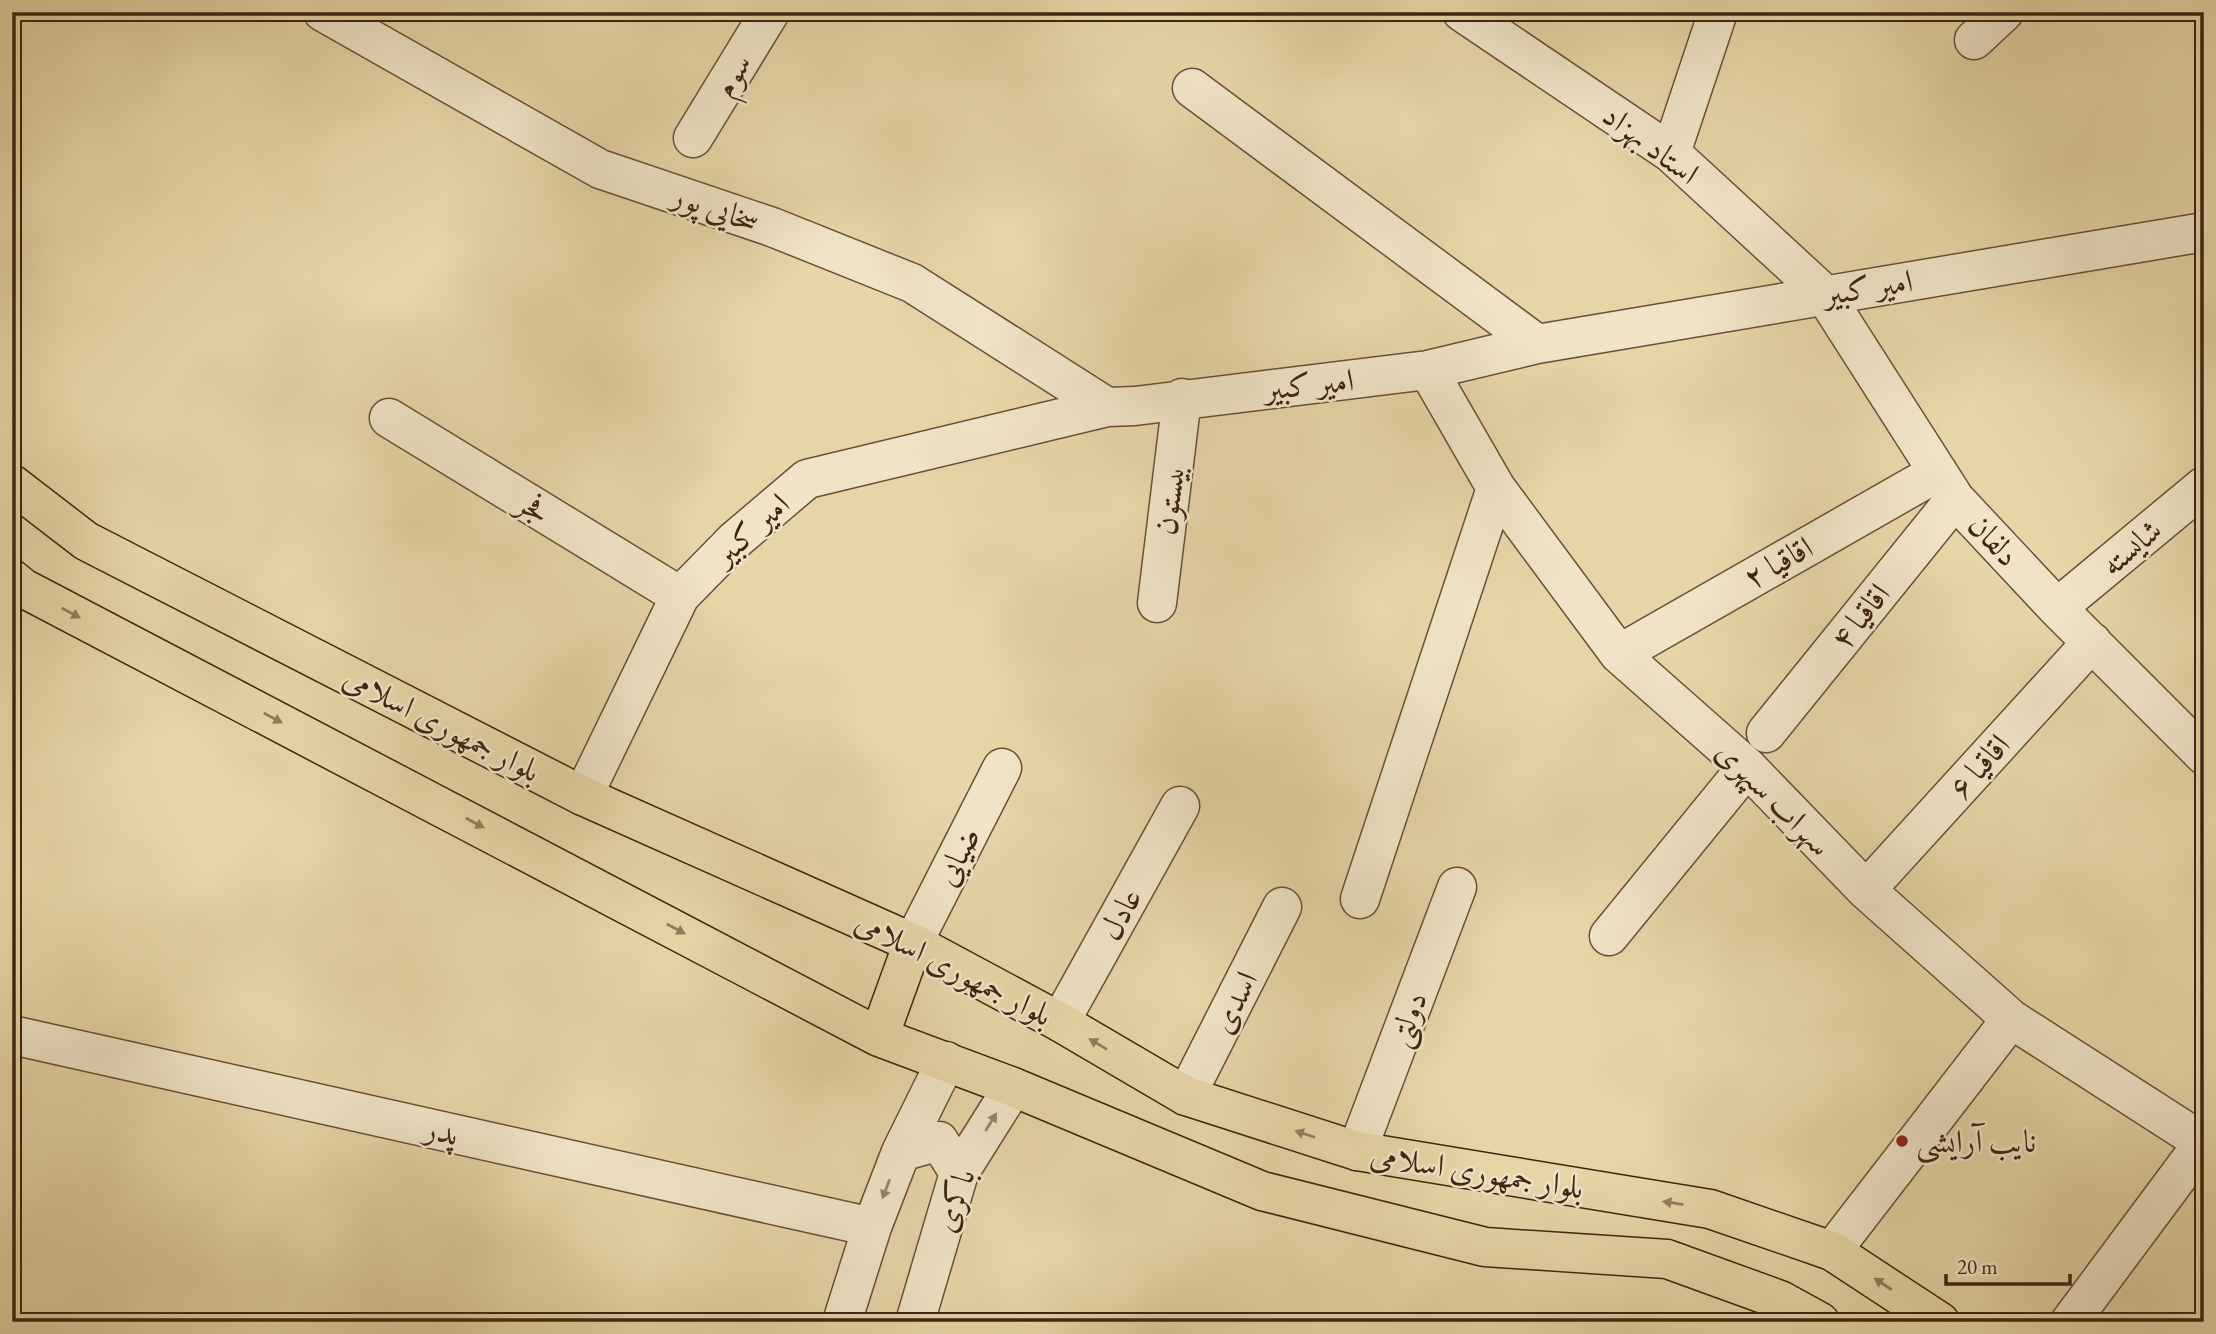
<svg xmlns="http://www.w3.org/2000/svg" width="2216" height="1334" font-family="'EB Garamond',Amiri,serif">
<rect width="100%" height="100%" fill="#e6d5a7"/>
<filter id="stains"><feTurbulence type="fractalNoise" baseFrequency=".00286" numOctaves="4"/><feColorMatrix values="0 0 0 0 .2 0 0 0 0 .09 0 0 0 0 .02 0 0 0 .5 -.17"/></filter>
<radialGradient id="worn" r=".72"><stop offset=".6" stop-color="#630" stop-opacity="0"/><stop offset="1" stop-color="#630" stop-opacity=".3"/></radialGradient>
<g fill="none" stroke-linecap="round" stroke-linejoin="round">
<defs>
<path id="minor" d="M323,12L600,169L772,227L912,283L1107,407
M1462,12L1671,153L1824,294L1955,499L2057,608L2204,755
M1974,40L2004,12
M1192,88L1537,344
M693,138L770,12
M1671,153L1718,12
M1428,370L1496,488L1619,654L1747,767L1866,890L2011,1019L2204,1143
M389,418L680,596
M1157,603L1182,398
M2057,608L2204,486
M1619,654L1938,472
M1766,733L1955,499
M583,796L680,596L734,541L807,479L1107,407L1135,406L1428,370L1537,344L2204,232
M1866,890L2092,642
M1360,899L1496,488
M1609,936L1747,767
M913,943L1002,768
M1060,1022L1180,806
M12,1035L872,1227
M1186,1096L1282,907
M1357,1151L1457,887
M901,1152L939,1141L959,1173
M1832,1251L2011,1019
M842,1322L872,1227L901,1152L946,1061
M915,1322L959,1173L1013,1087
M2070,1322L2203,1143"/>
<path id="major" d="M12,484L86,541L583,796L913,943L1060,1022L1186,1096L1357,1151L1710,1209L1832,1251L1940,1322
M12,579L23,588L879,1037L1013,1087L1262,1191L1485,1247L1667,1259L1780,1300L1820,1322
M879,1037L913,943"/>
</defs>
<use href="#minor" stroke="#685037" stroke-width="41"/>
<use href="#major" stroke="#3e2412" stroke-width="41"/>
<use href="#minor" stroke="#efe4c6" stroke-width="38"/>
<use href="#major" stroke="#e6d5a7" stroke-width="38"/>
</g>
<defs><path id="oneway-solid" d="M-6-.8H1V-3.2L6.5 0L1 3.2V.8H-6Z" transform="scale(1.75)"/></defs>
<g fill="#927c5c">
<use href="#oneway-solid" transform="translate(71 613) rotate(28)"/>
<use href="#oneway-solid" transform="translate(273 718) rotate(28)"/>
<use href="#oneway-solid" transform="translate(475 823) rotate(28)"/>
<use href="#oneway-solid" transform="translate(676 929) rotate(28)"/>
<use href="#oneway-solid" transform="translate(1098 1044) rotate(-149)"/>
<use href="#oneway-solid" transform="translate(1305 1134) rotate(-162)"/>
<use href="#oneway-solid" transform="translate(1673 1203) rotate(-171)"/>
<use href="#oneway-solid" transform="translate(1883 1284) rotate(-147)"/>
</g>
<g fill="#96846c">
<use href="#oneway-solid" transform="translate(991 1122) rotate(-58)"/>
<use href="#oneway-solid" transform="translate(886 1189) rotate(111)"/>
</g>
<circle fill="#8f2418" stroke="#efe4c6" stroke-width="2.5" cx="1902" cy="1141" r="7"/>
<g text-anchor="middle" stroke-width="5" stroke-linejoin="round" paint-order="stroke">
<g font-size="32" fill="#3e2412" stroke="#efe4c6">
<text transform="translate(732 75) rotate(-59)" y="11">سوم</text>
<text transform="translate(1651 144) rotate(37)" y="11">استاد بهزاد</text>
<text transform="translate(716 208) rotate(19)" y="11">سخایی پور</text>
<text transform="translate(1868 287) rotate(-9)" y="11">امیر کبیر</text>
<text transform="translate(1309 384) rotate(-6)" y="11">امیر کبیر</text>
<text transform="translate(1169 500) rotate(-83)" y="11">بیستون</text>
<text transform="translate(534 507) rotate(31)" y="11">فجر</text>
<text transform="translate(751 529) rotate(-42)" y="11">امیر کبیر</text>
<text transform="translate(1994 540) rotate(47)" y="11">دلفان</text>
<text transform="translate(2131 547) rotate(-40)" y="11">شایسته</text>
<text transform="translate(1778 562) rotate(-29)" y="11">اقاقیا ۲</text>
<text transform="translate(1860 616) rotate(-51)" y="11">اقاقیا ۴</text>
<text transform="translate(442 724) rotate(27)" y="11">بلوار جمهوری اسلامی</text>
<text transform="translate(1979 766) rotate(-48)" y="11">اقاقیا ۶</text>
<text transform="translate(1774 798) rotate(45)" y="11">سهراب سپهری</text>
<text transform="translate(957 856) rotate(-63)" y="11">ضیایی</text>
<text transform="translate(1120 914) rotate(-61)" y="11">عادل</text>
<text transform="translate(954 968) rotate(27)" y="11">بلوار جمهوری اسلامی</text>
<text transform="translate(1234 1002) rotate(-63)" y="11">اسدی</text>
<text transform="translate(1407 1019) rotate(-69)" y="11">دولتی</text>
<text transform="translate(442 1131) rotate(13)" y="11">پدر</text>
<text transform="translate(1477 1171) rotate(9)" y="11">بلوار جمهوری اسلامی</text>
<text transform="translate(954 1200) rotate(-70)" y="11">باکری</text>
</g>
<g font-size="32" fill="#3e2412" stroke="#efe4c6" text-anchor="start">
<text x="1916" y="1152">نایب آرایشی</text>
</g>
</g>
<rect width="2216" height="1334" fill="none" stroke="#e6d5a7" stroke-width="42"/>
<rect x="14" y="14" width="2188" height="1306" fill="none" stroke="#3e2412" stroke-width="3.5"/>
<rect x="21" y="21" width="2174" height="1292" fill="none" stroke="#3e2412" stroke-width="2"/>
<path d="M1946 1274v10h124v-10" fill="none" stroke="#3e2412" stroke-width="3.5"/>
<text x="1957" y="1274" font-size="21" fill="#3e2412" stroke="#efe4c6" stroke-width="5" paint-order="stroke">20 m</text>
<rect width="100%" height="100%" filter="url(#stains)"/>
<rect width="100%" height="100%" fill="url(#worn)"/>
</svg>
